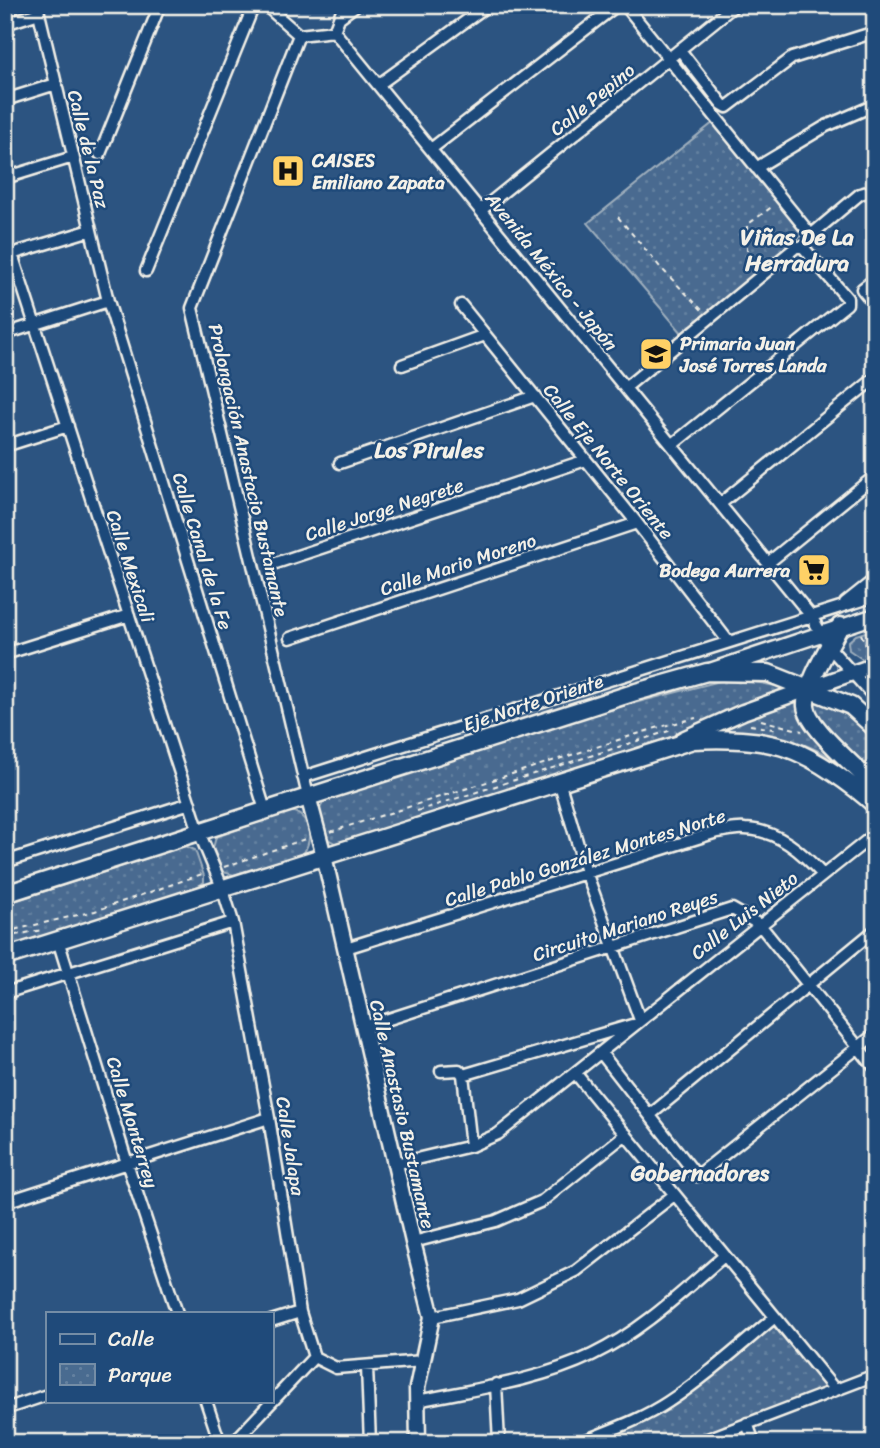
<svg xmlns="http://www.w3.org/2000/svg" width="880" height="1448" font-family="Sriracha,sans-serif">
<defs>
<pattern id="park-dots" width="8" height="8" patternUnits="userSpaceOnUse" patternTransform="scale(1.75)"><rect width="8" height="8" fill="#496b90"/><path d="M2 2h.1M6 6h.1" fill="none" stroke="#6481a0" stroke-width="1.8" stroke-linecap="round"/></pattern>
</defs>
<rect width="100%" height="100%" fill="#2c5481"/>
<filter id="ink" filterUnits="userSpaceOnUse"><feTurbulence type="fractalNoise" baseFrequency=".0143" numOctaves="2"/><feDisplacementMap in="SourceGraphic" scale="14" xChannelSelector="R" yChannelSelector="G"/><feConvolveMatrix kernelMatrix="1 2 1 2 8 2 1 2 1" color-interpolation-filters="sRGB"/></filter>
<g filter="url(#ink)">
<path fill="url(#park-dots)" stroke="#9eaebc" stroke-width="2" d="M5,5H30L32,11L5,19Z
M714,122L803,234L682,333L588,223Z
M875,629V655L862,659L849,650L848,642L856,635Z
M724,680C780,681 834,698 875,738V792C817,735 758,725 680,734L343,842L335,843L326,838L318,812L323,803L329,799L611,709Z
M290,811C310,815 314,838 303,854L234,875L223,872L213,848L216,837Z
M185,846L195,850L204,876V882L196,888L5,949V904Z
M772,1324L827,1389L683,1443H593L633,1427L668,1408Z"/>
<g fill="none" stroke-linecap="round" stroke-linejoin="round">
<defs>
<path id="street" d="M37,5L108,301L265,810
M265,5L299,35
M625,5L811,235L860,194L875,190
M869,5L875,15
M340,17L356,5
M5,24L39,13
M334,31L811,616L829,647L875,698
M334,31L344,5
M680,50L722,104L727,107L792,58L875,32
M378,85L488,5
M5,100L56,84
M431,149L617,5
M100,154L160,5
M756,168L826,126L875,105
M5,178L73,157
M481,210L735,5
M12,254L199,832L222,887L233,922L269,1118L300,1312L314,1357L336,1368L423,1361
M5,256L91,230
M146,271L254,5
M875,279L862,289L875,305
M461,305L637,523L728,641
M5,334L108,301
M402,365L485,335
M625,388L796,247H803L847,298V304L672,445
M5,446L68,426
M340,463L535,396
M720,504L875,378
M768,563L875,476
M273,564L586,460
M845,603L875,579
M290,638L637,523
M5,654L129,615
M303,777L875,596
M559,781L586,872L640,1020
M308,796L192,308L299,35L334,31
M5,862L190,803
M58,940L127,1163L177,1313
M346,948L717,832C726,831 736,828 745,829C778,830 802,852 823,875
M5,993L233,922
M364,1027L732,909L760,925L875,1068
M601,1053L697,1176L875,1034
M441,1071L459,1070L463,1075
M576,1074L835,1390
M650,1115L875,930
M471,1146L463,1075L632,1025
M395,1164L471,1146L498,1134L875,834
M5,1202L269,1118
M413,1242L496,1221L542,1201L626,1134
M432,1317L518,1299L576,1271L674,1195
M271,1321L300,1312
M367,1367L370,1443
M496,1384L499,1443
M206,1401L220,1443
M417,1401C475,1389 538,1381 592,1355C642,1331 683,1291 724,1256
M5,1409L47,1395
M747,1423L754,1443
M233,1443L314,1357
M579,1443C608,1431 641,1420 668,1402C706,1377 740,1346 775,1317
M697,1443L875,1375"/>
<path id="secondary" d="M710,671L875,616
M683,739L743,712L875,665
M308,796L324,856L413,1242L432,1317L417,1388L418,1443"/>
<path id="primary" d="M840,626C831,644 804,686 806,706C808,728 858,768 875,787
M5,894L636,692L707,672L768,673L851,706L875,728
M5,957L693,740C721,738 762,739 789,749C817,759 853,785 875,805"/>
</defs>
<use href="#street" stroke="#f4f1e8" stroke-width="15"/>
<use href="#secondary" stroke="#f4f1e8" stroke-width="19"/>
<use href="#primary" stroke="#f4f1e8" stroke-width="21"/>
<path stroke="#f4f1e8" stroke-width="2" stroke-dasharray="5 5" stroke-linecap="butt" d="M618,217L660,267L702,310
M747,271V225L773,206
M861,634L870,654
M867,644H875
M761,720L802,731
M750,725L779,730
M417,811L672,730
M330,832L656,728L696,718
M224,867L305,839
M5,932L95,911L205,873
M5,937L42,930"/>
<use href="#street" stroke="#1f4a7a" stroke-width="10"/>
<use href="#secondary" stroke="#1f4a7a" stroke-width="14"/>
<use href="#primary" stroke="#1f4a7a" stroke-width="16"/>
</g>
</g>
<defs>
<symbol id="hospital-square" viewBox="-11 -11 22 22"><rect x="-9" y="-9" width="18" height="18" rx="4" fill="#ffd166" stroke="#1f4a7a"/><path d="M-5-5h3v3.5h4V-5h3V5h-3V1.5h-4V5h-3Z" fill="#111"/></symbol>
<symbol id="school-square" viewBox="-11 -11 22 22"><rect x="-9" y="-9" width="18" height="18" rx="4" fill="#ffd166" stroke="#1f4a7a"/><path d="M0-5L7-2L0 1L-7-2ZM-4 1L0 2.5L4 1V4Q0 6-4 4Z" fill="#111"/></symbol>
<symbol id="supermarket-square" viewBox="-11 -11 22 22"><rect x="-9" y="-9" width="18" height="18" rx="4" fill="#ffd166" stroke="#1f4a7a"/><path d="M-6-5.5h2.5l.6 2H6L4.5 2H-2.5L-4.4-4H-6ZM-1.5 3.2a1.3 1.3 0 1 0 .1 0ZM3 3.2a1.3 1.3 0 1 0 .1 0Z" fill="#111"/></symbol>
</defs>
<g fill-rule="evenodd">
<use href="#hospital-square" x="269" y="152" width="38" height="38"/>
<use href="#school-square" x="637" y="335" width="38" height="38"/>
<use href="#supermarket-square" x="795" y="551" width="38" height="38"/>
</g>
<g text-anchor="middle" stroke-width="5" stroke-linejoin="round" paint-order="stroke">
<g font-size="19" fill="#f4f1e8" stroke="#1f4a7a">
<text transform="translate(592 99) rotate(-39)" y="7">Calle Pepino</text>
<text transform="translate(89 149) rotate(76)" y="7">Calle de la Paz</text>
<text transform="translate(552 271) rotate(51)" y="7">Avenida México - Japón</text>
<text transform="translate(609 461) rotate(51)" y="7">Calle Eje Norte Oriente</text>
<text transform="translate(249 470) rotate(77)" y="7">Prolongación Anastacio Bustamante</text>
<text transform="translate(384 509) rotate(-18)" y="7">Calle Jorge Negrete</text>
<text transform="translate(203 551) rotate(73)" y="7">Calle Canal de la Fe</text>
<text transform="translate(458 564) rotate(-18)" y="7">Calle Mario Moreno</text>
<text transform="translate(131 566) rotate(72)" y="7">Calle Mexicali</text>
<text transform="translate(533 702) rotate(-18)" y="7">Eje Norte Oriente</text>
<text transform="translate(585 857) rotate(-17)" y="7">Calle Pablo González Montes Norte</text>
<text transform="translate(744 915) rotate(-38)" y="7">Calle Luis Nieto</text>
<text transform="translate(625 925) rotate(-18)" y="7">Circuito Mariano Reyes</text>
<text transform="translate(403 1114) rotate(77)" y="7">Calle Anastasio Bustamante</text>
<text transform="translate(133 1122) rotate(73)" y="7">Calle Monterrey</text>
<text transform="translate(291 1146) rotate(81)" y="7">Calle Jalapa</text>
</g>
<g font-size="19" font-weight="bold" fill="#f4f1e8" stroke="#1f4a7a" text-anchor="start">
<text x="312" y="167">CAISES<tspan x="312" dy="22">Emiliano Zapata</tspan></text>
<text x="680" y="350">Primaria Juan<tspan x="680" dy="22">José Torres Landa</tspan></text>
<text x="790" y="577" text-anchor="end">Bodega Aurrera</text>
</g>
<g font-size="23" font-weight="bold" fill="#f4f1e8" stroke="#1f4a7a">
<text x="797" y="245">Viñas De La<tspan x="797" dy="26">Herradura</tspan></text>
<text x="429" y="458">Los Pirules</text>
<text x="700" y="1181">Gobernadores</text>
</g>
</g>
<rect width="880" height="1448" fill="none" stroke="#1f4a7a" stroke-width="28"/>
<rect x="14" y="14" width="852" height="1420" fill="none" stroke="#f4f1e8" stroke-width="2.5" filter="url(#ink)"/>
<rect x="46" y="1312" width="228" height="91" fill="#1f4a7a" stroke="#748da6" stroke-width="2"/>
<rect x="60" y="1334" width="35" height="10" fill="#1f4a7a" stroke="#748da6" stroke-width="2"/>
<text x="108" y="1346" font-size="21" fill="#f4f1e8">Calle</text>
<rect x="60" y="1364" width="35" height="21" fill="url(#park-dots)" stroke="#748da6" stroke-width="2"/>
<text x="108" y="1382" font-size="21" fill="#f4f1e8">Parque</text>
</svg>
